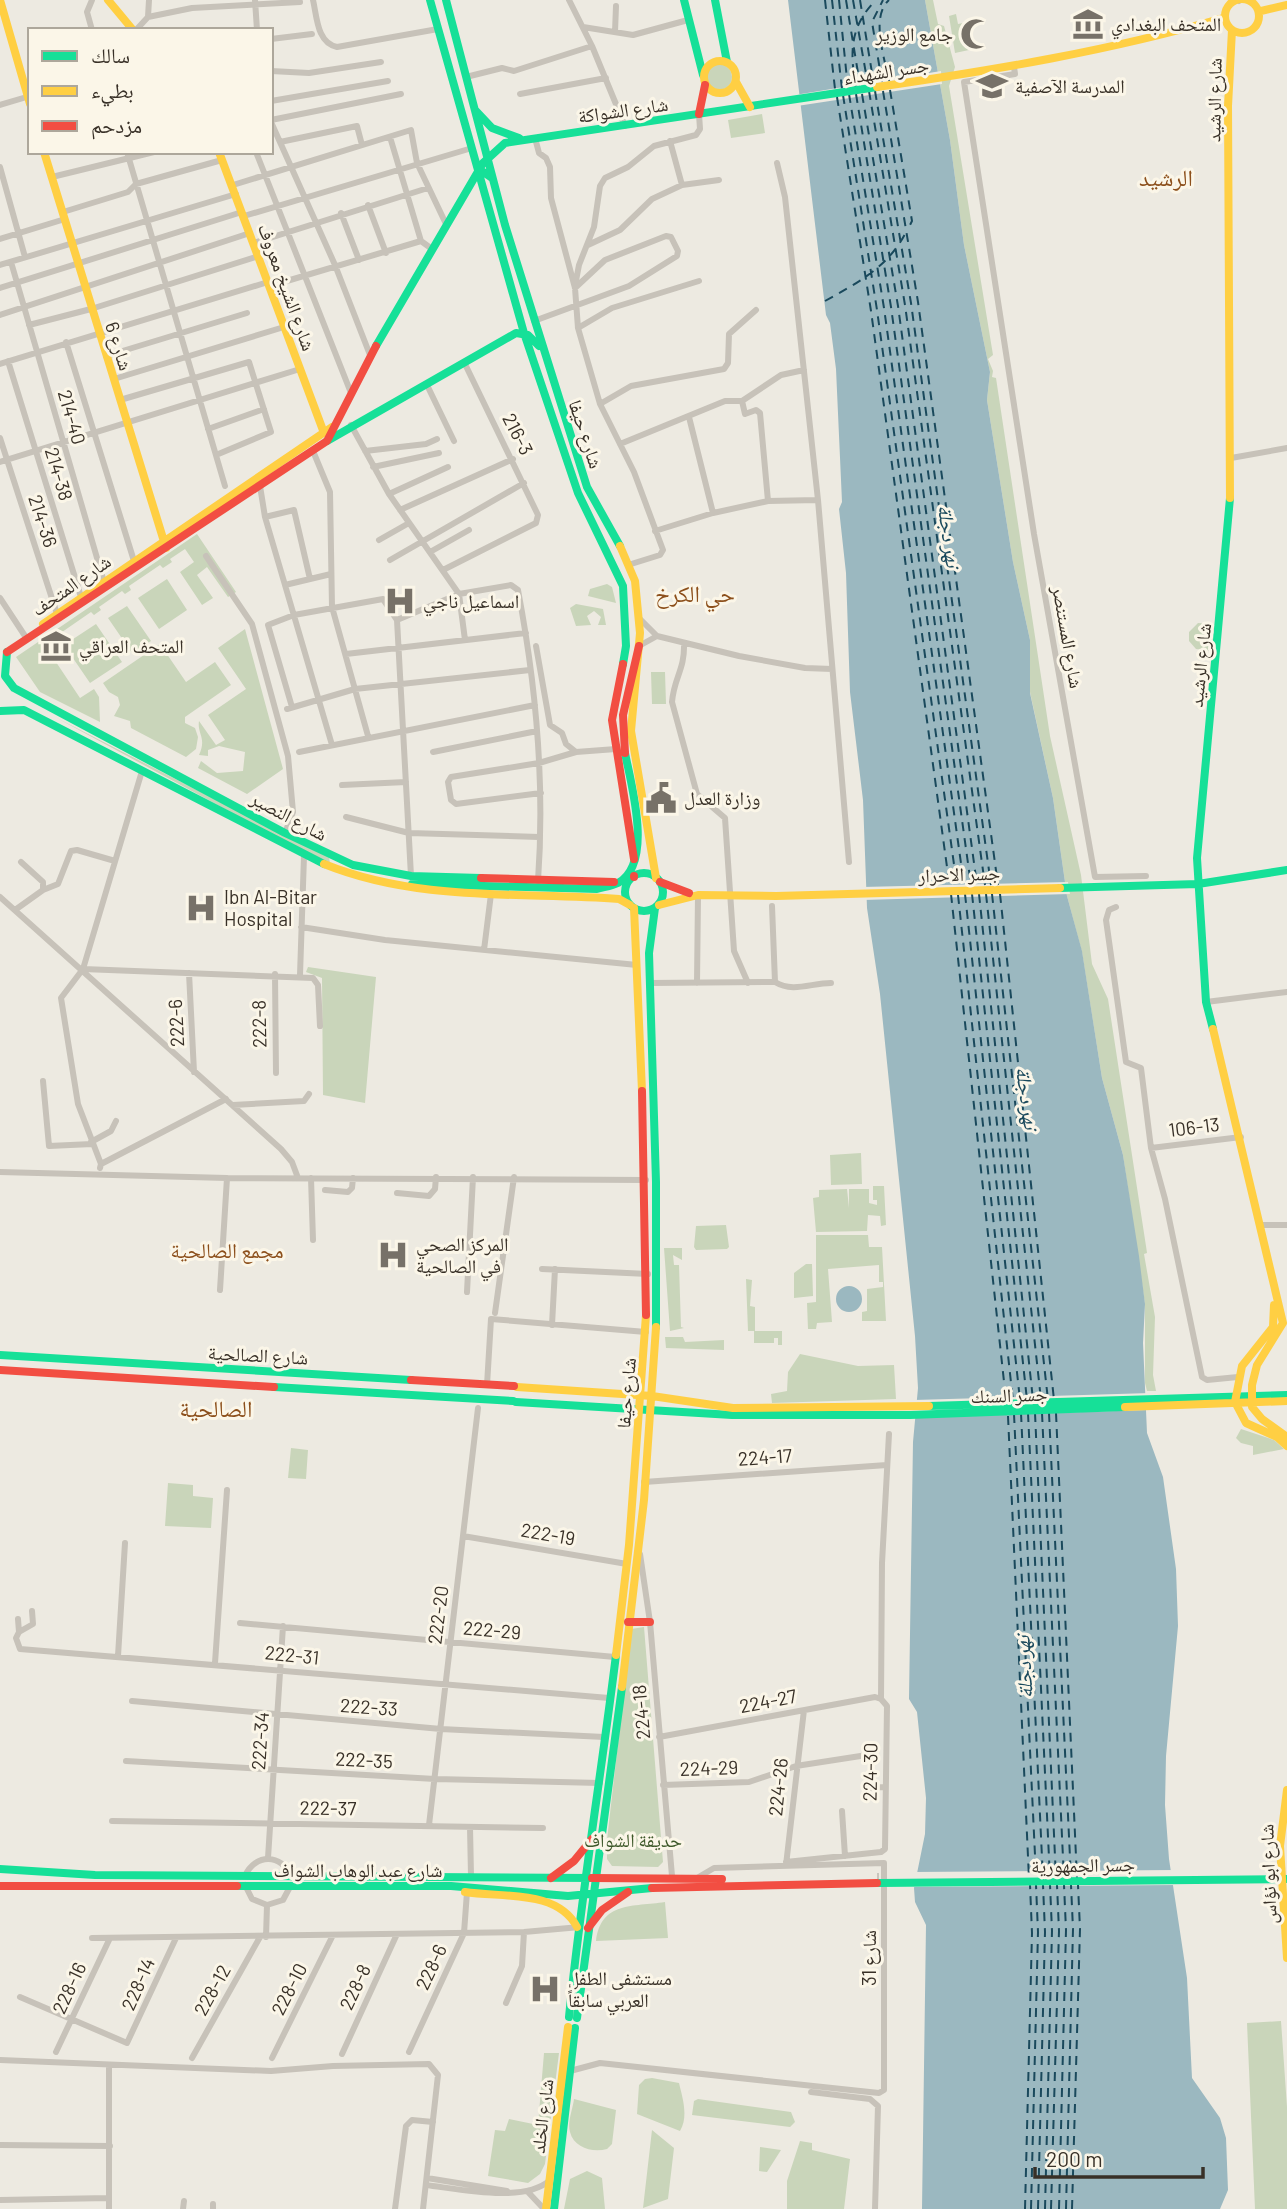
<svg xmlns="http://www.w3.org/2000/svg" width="1287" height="2209" font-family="Barlow,'Noto Naskh Arabic',sans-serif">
<rect width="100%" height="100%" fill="#edeae1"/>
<path fill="#c9d5ba" d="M925,0H933L938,24L944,26L955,67L949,86L993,355L988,359L993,371L992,377L996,378L1050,736L1081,875L1092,964L1108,999L1146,1246L1147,1253L1144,1254L1155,1317L1153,1375L1156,1391H1147L1145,1383V1304L1123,1155L1102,1078L1082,952L1067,896L1053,798L1030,692V640L1013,562L987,400L990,372L964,245L950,140Z
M956,14L958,24L963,23L969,50L955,53L949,16Z
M706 77a13 13 0 1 1 26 0a13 13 0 1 1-26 0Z
M762,114L765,133L731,138L728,120Z
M197,534L236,592L228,597L207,567L197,575L213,598L202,605L180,572L194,562L185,549L170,559L172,562L163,568L160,565L129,586L131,590L125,594L122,591L99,607L101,610L94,615L91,612L52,639L53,642L46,647L80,698L94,689L99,697L100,722L40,692L16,657Z
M167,579L187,610L159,629L138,598Z
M607,584L612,587L616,603L588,596L590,589Z
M576,604L603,609L606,625H598L601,617L594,611L587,616L591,625L576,626L570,608Z
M127,606L151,641L132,653L108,618Z
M1198,623L1214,624L1211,651L1196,649L1189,641V632Z
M96,624L122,662L90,683L64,645Z
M245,629L283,769L247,794L198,768L201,761L217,773L243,771L245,752L219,746L208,750V756L199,755C207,738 197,734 199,721L216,745L225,740L208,715L246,689L218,648Z
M160,644L186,682L215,662L231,685L185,717V723L195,728L198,737L196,749L186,757L131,728L130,721L114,716L120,705L118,697L109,692L103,683Z
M651,672H665L666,704H652Z
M55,717L329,858L330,863L327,864Z
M308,967L376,977L365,1103L323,1095L322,978L306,972Z
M861,1153L862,1184L831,1185L830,1155Z
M873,1186H884L886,1225L881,1226L880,1216L868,1215L867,1231L816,1232L813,1198L819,1197V1190L847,1189L849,1208V1189H869V1203L877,1205V1200H873Z
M726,1225L729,1247L727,1249L696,1250L694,1247L696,1226Z
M816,1235H868L869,1247H882L886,1321H862V1312L867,1311V1289L883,1287V1282H879V1265L828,1269L832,1322L817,1323L816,1329H808L807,1303L816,1302Z
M682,1248V1260L673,1255L674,1265H679L681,1327L684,1328L670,1331L664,1248Z
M806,1264H812L813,1296L794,1298V1273Z
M746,1279L752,1280L750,1306L755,1307V1331H782V1345H778V1338H774V1343H754V1331H748Z
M665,1337H683L685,1342L724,1340V1350L666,1348Z
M800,1354L858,1366L894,1365L896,1399L772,1403L771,1394L787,1391L788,1372Z
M1241,1429L1274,1440L1284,1449L1253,1455V1446L1241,1443L1236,1438Z
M291,1448L308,1450L306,1479L288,1478Z
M168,1483L193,1485V1496L213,1498L211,1528L165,1526Z
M644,1627L663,1862L658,1867L612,1866L607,1859V1840L631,1629Z
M665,1902L668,1938L596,1941C601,1901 633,1907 665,1902Z
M1281,2021L1287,2107V2209H1255L1247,2023Z
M544,2053H559L545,2164L540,2174L528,2183L488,2176L495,2130L505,2131L509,2119L538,2125Z
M652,2078L679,2083C682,2096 689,2116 680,2131L637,2114L639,2085L645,2079Z
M574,2099L616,2110L612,2144L607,2149C593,2153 574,2148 570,2132C567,2123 573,2108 574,2099Z
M698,2099L791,2112L795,2122L790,2127L692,2115L694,2101Z
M652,2130L674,2148L668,2199L643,2208Z
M800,2141L812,2143V2150L850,2159L844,2209H787V2181Z
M760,2147L781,2150L767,2172L759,2171Z
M587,2171L602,2178L605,2209H564L570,2179Z"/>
<path fill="#9bb8c0" d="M788,0H925L950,140L964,245L990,372L987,400L1013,562L1030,640V693L1053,798L1067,896L1082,951L1102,1078L1123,1155L1139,1256L1145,1304L1143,1343L1147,1433L1163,1477L1176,1569L1178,1626L1166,1756L1165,1805L1169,1859L1187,1978L1192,2078L1220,2118L1226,2138L1228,2190L1220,2209H922L926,1925L915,1902L914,1888L925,1834L926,1798L917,1712L909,1699L913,1442L918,1388L915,1336L880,994L867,908L863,800L850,692L846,573L839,509L842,502L836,369L830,323L826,315Z
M836 1299a13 13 0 1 1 26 0a13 13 0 1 1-26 0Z"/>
<path fill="#edeae1" d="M941,71L942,84L797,106L795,95Z
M1068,882L1070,894L863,900L862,887Z
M1151,1393L1150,1410L913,1417L914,1400Z
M1175,1870L1178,1885L911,1887L913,1872Z"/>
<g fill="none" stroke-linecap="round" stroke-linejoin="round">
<path stroke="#1a495c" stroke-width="2" stroke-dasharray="9 7" stroke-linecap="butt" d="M825,0L835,89
M832,0L842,89
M839,0L848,89
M846,0L860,85
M853,0L868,85
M860,0L874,85
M889,81C885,59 870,17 889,0
M882,82L872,22L883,0
M856,89C850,53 849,27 876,0
M890,90L912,221L908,229
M869,91L905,305L985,885
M875,91L911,303L991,885
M883,91L918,302L998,885
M849,94L884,308L964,885
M856,94L891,307L971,885
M862,94L898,306L977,885
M843,95L877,310L957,886
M837,97L871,311L950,889
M825,301C857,283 887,268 905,234
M951,894L1006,1400
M965,894L1020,1400
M972,894L1027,1400
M979,894L1033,1400
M986,894L1041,1400
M992,894L1048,1400
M1000,894L1054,1400
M958,895L1013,1401
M1021,1413L1043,1879
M1028,1413L1050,1879
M1035,1413L1056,1879
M1042,1413L1064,1879
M1049,1413L1071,1879
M1056,1413L1077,1879
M1014,1414L1036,1876
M1008,1416L1029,1879
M1025,2209L1032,1933L1030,1885
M1031,2209L1038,1932L1036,1885
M1038,2209L1045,1932L1043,1885
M1045,2209L1052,1931L1050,1885
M1051,2209L1059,1931L1057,1885
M1059,2209L1066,1930L1064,1885
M1066,2209L1073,1929L1071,1885
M1072,2209L1080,1929L1078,1885"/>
<path stroke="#c9c5bc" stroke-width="8" stroke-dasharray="8 4" stroke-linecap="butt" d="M877,1877H879"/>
<path stroke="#c7c2b9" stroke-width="6" d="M255,0L257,30
M313,0C317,17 317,43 337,47L438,29
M569,0L592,46L625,126
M1238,0L1239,1
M148,17L149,0
M583,27L633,35L688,20
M92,30L87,12L92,0
M136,30L148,17L192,8L300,2
M615,32L616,6
M271,39L312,34
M1014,67L1015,74L964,82L1034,534L1095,877L1146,876
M271,71L309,73L381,62
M466,77L502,68L514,71L592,46
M520,94L606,78
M271,101L388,81
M0,105L30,96
M271,120L401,94
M271,122L335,265L370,355
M390,137L421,241L432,249
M535,138L539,153L546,158L550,167L551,198L575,288L578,328L600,404L634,472L663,550L660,555L628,565
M280,142L357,126L362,145
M127,152L225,486
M256,152L351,393
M777,163L785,197L818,500L849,862
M0,167L25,257
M52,177L154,152
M233,185L411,130L417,163L446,224
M682,185L719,180
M368,205L386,253
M63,212L128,192L136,184L222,160
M341,213L359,260
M244,216L472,148
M0,239L65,219
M254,243L428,188
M588,245L620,230L652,199L682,185L670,141
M11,262L104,582
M0,265L236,194
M270,286L421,241
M575,286L579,265L594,227L600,186L605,178L628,167L654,146L696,135L700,129L699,114
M0,288L242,212
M0,315L250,233
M534,321L629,286L677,256L678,251L671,237L666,236L605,260L575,288
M29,325L91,309L259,256
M578,328L612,308L699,281
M66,342L134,561
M106,356L247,313
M8,361L81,597
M0,364L268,282
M114,379L284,327
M427,385L454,441
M120,400L249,362L271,432L216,455
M742,401L745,414L756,410L760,413L768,501
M600,404L631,386L724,369L728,363L729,334L756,310
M689,417L713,513
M351,425L389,494L459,594L465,640
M208,429L264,409
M0,438L57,614
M620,444L725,401H742L781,375L804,370
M313,451L330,492L332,607L368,736
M365,451L426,444L437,439
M1231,458L1287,448
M0,462L300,369
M373,467L439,453
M260,486L265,517L332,745
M389,494L448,467
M400,510L513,459
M265,517L294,510L310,579
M655,531L713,513L768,501L818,500
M379,540L409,523
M430,552L469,530
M206,556L252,624L288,756L293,812L285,833
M390,560L524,483
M443,570L536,523L538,515L465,364
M285,585L331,574
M0,598L25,636
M640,619L657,636L739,656L805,668L832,669
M397,620L459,594L511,585L518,590C536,685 545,784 538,881
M684,643C685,670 674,677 672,702L697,794L725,818L734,951L748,983
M536,646L550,725L562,733L566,744L576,752
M639,646L657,636
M346,654L526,633
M292,707L268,625L294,615L383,599L397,620L411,876
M287,709L355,689L530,670
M299,752L535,705
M433,752L537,731
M342,785L406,782
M541,793L456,804L451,800L448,782L451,777L539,763L576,752L616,749
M346,817L409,833L539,837
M43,890L58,884L71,851L77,850L115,861
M0,897L281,1149L292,1162L298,1178
M772,906L775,982
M1116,907L1109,910L1106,920L1126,1062L1141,1068L1151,1148L1165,1199L1202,1377L1207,1380L1238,1377
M15,910L43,890V882L21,862
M301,927L385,940L637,965
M484,950L491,894
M83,969L313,978L318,985L320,1026
M189,973L194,1072
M275,974L276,1073
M300,975L304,856
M650,983L775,982C793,993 811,983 831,983
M697,983L698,895
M1206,1002L1287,992
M43,1081L49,1146L92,1144
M233,1105L304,1101L309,1094
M91,1142L111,1131L116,1121
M1151,1148L1241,1137
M101,1164L78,1104L61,998L83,969L142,771
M100,1168L101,1164L226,1099
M0,1172L227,1178L646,1180
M311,1178L313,1240
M325,1190L348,1192L352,1188L353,1178
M397,1193L429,1196L435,1189L436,1177
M1261,1225H1287
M542,1269L648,1274
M220,1290L227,1178
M467,1292L473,1177
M495,1313L514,1177
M552,1325L555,1269
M487,1385L491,1319L646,1332
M644,1482L887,1465
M463,1536L627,1564
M640,1554L650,1622L672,1876
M32,1611L33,1624L19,1632L16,1638L20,1649L609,1698
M18,1619L19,1632
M240,1623L615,1657
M118,1656L125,1543
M215,1663L227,1490
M881,1699L882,1563L889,1434
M132,1701L441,1729L604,1737
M659,1737L875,1697L881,1699
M126,1761L435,1779L600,1783
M663,1785L749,1782L796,1766L867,1755
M867,1788L885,1787
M842,1811L845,1856
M112,1821L543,1828
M429,1825L478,1408
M470,1827L471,1876
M268,1858L283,1626
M786,1862L881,1852L885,1849L887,1706L881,1699
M786,1865L804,1710
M245,1876C255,1853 282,1854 291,1876
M245,1885L252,1899L267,1905L283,1900L291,1885
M266,1937L267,1905
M92,1938L524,1932L580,1927
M20,1997L127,2043L176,1938
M506,2003L522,1966L524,1932
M56,2052L110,1938
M409,2052L464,1933L467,1892
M342,2054L397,1934
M192,2058L260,1937
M272,2058L333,1935
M0,2060L271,2071L333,2066L429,2064L438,2075L423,2209
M570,2071L600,2063L879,2093L884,2090V1863L714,1868L697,1878
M811,2092L870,2099L878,2106L875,2209
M0,2145L110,2146
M427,2178L507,2191
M426,2185C459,2189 523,2203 549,2181
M528,2192L544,2209
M0,2200L109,2198
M109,2209V2066
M183,2209L184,2201
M213,2209V2204
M395,2209L406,2126L412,2120L433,2122"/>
<path stroke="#16e098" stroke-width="8" d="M430,0L524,333L578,493L623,586L626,646L623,664
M446,0L505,225L587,487L620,546
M684,0L703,75
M715,0L727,62
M475,110L492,128L519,138
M479,169L492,178
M376,346L483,163L505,143L877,87
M327,441L516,333L528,335L539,346
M7,652L5,676L14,688L285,833L353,865L411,876L481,878
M0,711L24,710L324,864
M625 892a19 19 0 1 1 38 0a19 19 0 1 1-38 0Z
M412,884L597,889C604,887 612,886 618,883C654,863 631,784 625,753
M1060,888L1198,884L1287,870
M655,908L649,953L656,1182V1327
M1213,1029L1206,1002L1197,858L1230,498
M0,1355L411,1380
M274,1387L513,1401
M516,1402L732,1415H910L1125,1407
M929,1406L1287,1395
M0,1869L95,1875L592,1878
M879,1883L1287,1879
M237,1886H451L568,1896L652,1888
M569,2017C581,1896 601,1776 616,1655
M577,2018L622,1687
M554,2209L575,2028"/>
<path stroke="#ffcf43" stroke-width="8" d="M1225 16a17 17 0 1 1 34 0a17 17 0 1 1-34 0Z
M0,0L30,104
M108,0L133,30
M1261,11L1287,5
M704 77a16 16 0 1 1 32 0a16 16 0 1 1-32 0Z
M736,82L750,107
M877,87C994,70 1109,51 1223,18
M44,152L166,548
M219,152L324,433
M1230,498L1228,106L1232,30
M620,546L635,581L640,633L631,731L656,878
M43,624L332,427
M324,864C418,902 520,892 619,899L630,905
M659,905L698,895L776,896L1060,888
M634,908L642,1091
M1213,1029L1283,1323L1257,1365L1252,1385V1407L1262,1419L1287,1437
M1274,1305L1273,1327L1242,1366L1235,1402L1246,1423L1277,1437L1287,1446
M517,1387L652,1396L733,1408L929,1406
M1125,1407L1287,1401
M616,1655L629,1545L646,1315
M622,1687L644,1500L656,1327
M1287,1790L1280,1846L1287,1958
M465,1892C502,1898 557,1889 577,1927
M546,2209L568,2027"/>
<path stroke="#f24e42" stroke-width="8" d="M699,114L705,85
M7,652L327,441L376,346
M623,664L612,720L634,859
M625,753L623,715L639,646
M634,876V877
M481,878L614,882
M660,882L689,893
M642,1091L646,1315
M0,1370L274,1387
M411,1380L514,1386
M628,1622H650
M551,1878L574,1861L592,1839
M592,1878L722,1879
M0,1886H237
M652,1888L877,1883
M588,1928L602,1910L628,1892"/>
</g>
<defs>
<symbol id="museum-bare" viewBox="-9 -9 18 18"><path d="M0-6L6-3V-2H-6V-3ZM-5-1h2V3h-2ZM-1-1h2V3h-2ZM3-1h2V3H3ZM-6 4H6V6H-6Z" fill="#777168" stroke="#fbf6e8" stroke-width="2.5" paint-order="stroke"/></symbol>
<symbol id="mosque-bare" viewBox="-9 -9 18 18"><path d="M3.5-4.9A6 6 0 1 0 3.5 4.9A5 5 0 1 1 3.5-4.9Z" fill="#777168" stroke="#fbf6e8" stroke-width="2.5" paint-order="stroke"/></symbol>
<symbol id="school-bare" viewBox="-9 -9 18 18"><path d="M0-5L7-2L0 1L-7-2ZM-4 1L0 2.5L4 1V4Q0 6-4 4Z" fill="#777168" stroke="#fbf6e8" stroke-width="2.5" paint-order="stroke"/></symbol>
<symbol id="hospital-bare" viewBox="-9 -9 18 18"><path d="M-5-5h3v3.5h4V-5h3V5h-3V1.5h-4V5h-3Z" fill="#777168" stroke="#fbf6e8" stroke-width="2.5" paint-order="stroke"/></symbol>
<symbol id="civic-bare" viewBox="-9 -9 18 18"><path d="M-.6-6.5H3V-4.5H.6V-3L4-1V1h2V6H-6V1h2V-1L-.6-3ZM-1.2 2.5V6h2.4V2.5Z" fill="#777168" stroke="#fbf6e8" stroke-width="2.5" paint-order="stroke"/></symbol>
</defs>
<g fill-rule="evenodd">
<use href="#museum-bare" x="1066" y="2" width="44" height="44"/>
<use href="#mosque-bare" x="954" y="12" width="44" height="44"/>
<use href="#school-bare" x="970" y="64" width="44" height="44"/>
<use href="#hospital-bare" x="378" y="579" width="44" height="44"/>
<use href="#museum-bare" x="34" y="624" width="44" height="44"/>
<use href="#civic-bare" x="639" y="776" width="44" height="44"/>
<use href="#hospital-bare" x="179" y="886" width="44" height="44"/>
<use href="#hospital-bare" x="371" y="1233" width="44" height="44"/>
<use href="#hospital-bare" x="523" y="1967" width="44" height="44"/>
</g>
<g text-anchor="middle" stroke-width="6" stroke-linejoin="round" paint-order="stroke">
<g font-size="19" fill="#383027" stroke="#fbf6e8" text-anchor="start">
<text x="1111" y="31">المتحف البغدادي</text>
<text x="953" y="41" text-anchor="end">جامع الوزير</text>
<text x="1015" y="93">المدرسة الآصفية</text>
<text x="423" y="608">اسماعيل ناجي</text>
<text x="79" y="653">المتحف العراقي</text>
<text x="684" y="805">وزارة العدل</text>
<text x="224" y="904">Ibn Al-Bitar<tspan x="224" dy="22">Hospital</tspan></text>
<text x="416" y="1251">المركز الصحي<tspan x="416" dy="22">في الصالحية</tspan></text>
<text x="568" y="1985">مستشفى الطفل<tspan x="568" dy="22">العربي سابقاً</tspan></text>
</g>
<g font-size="19" fill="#383027" stroke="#fbf6e8">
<text transform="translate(886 71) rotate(-9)" y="7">جسر الشهداء</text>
<text transform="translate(1214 100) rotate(-89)" y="7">شارع الرشيد</text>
<text transform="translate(623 110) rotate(-8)" y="7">شارع الشواكة</text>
<text transform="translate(287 287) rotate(70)" y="7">شارع الشيخ معروف</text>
<text transform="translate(119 346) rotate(72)" y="7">شارع 6</text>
<text transform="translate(72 417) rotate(74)" y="7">214-40</text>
<text transform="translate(518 434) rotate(63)" y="7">216-3</text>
<text transform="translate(586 434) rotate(72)" y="7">شارع حيفا</text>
<text transform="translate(59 474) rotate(73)" y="7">214-38</text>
<text transform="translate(43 521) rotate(72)" y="7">214-36</text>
<text transform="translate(71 585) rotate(-35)" y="7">شارع المتحف</text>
<text transform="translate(1068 637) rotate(80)" y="7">شارع المستنصر</text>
<text transform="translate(1200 665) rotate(-84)" y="7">شارع الرشيد</text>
<text transform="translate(289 816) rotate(28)" y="7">شارع النصیر</text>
<text transform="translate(959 874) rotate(-2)" y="7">جسر الاحرار</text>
<text transform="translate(176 1023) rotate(-93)" y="7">222-6</text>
<text transform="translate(259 1024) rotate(-91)" y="7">222-8</text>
<text transform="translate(1194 1127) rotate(-7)" y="7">106-13</text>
<text transform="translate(258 1355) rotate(3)" y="7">شارع الصالحية</text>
<text transform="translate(626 1393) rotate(-85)" y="7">شارع حيفا</text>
<text transform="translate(1009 1395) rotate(-2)" y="7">جسر السنك</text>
<text transform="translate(765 1457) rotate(-4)" y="7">224-17</text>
<text transform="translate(548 1534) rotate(10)" y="7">222-19</text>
<text transform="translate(438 1615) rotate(-83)" y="7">222-20</text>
<text transform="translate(492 1630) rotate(5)" y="7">222-29</text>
<text transform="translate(292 1655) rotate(6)" y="7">222-31</text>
<text transform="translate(768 1701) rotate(-11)" y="7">224-27</text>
<text transform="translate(369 1707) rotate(4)" y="7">222-33</text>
<text transform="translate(641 1712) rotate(-95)" y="7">224-18</text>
<text transform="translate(260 1741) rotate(-86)" y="7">222-34</text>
<text transform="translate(364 1760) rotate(3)" y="7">222-35</text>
<text transform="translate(709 1768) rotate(-2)" y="7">224-29</text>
<text transform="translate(870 1772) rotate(-89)" y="7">224-30</text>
<text transform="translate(778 1787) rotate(-84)" y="7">224-26</text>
<text transform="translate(328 1808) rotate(1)" y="7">222-37</text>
<text transform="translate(1083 1865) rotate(-1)" y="7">جسر الجمهورية</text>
<text x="358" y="1877">شارع عبد الوهاب الشواف</text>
<text transform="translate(1268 1874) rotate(-92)" y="7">شارع ابو نؤاس</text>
<text transform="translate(869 1958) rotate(-90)" y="7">شارع 31</text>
<text transform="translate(431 1967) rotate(-65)" y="7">228-6</text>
<text transform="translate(138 1984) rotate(-66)" y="7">228-14</text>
<text transform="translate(355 1987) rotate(-65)" y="7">228-8</text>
<text transform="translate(69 1988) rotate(-65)" y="7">228-16</text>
<text transform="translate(289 1989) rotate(-63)" y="7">228-10</text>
<text transform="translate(212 1990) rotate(-61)" y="7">228-12</text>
<text transform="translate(542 2116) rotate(-83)" y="7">شارع الخلد</text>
</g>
<g font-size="19" fill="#3d5829" stroke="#fbf6e8">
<text x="633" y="1847">حديقة الشواف</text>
</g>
<g font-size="21" font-style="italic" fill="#1a495c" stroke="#fbf6e8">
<text transform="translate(949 536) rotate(82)" y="7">نهر دجلة</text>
<text transform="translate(1027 1098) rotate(82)" y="7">نهر دجلة</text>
<text transform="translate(1024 1667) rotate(-93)" y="7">نهر دجلة</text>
</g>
<g font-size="21" fill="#8c4f1b" stroke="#fbf6e8">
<text x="227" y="1258">مجمع الصالحية</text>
</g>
<g font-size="23" fill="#8c4f1b" stroke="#fbf6e8">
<text x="1166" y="186">الرشيد</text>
<text x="695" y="602">حي الكرخ</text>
<text x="216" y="1417">الصالحية</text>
</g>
</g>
<rect x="28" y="28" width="245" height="126" fill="#fbf6e8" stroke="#ada79b" stroke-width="2"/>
<rect x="42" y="51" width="35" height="10" fill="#16e098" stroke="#ada79b" stroke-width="2"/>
<text x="91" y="63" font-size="21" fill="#383027">سالك</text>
<rect x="42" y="86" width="35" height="10" fill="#ffcf43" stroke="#ada79b" stroke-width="2"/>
<text x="91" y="98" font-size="21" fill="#383027">بطيء</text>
<rect x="42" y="121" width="35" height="10" fill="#f24e42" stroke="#ada79b" stroke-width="2"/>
<text x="91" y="133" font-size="21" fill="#383027">مزدحم</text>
<path d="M1035 2167v10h168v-10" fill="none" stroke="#383027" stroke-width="3.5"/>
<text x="1046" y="2167" font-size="21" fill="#383027" stroke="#fbf6e8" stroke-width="5" paint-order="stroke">200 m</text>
</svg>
